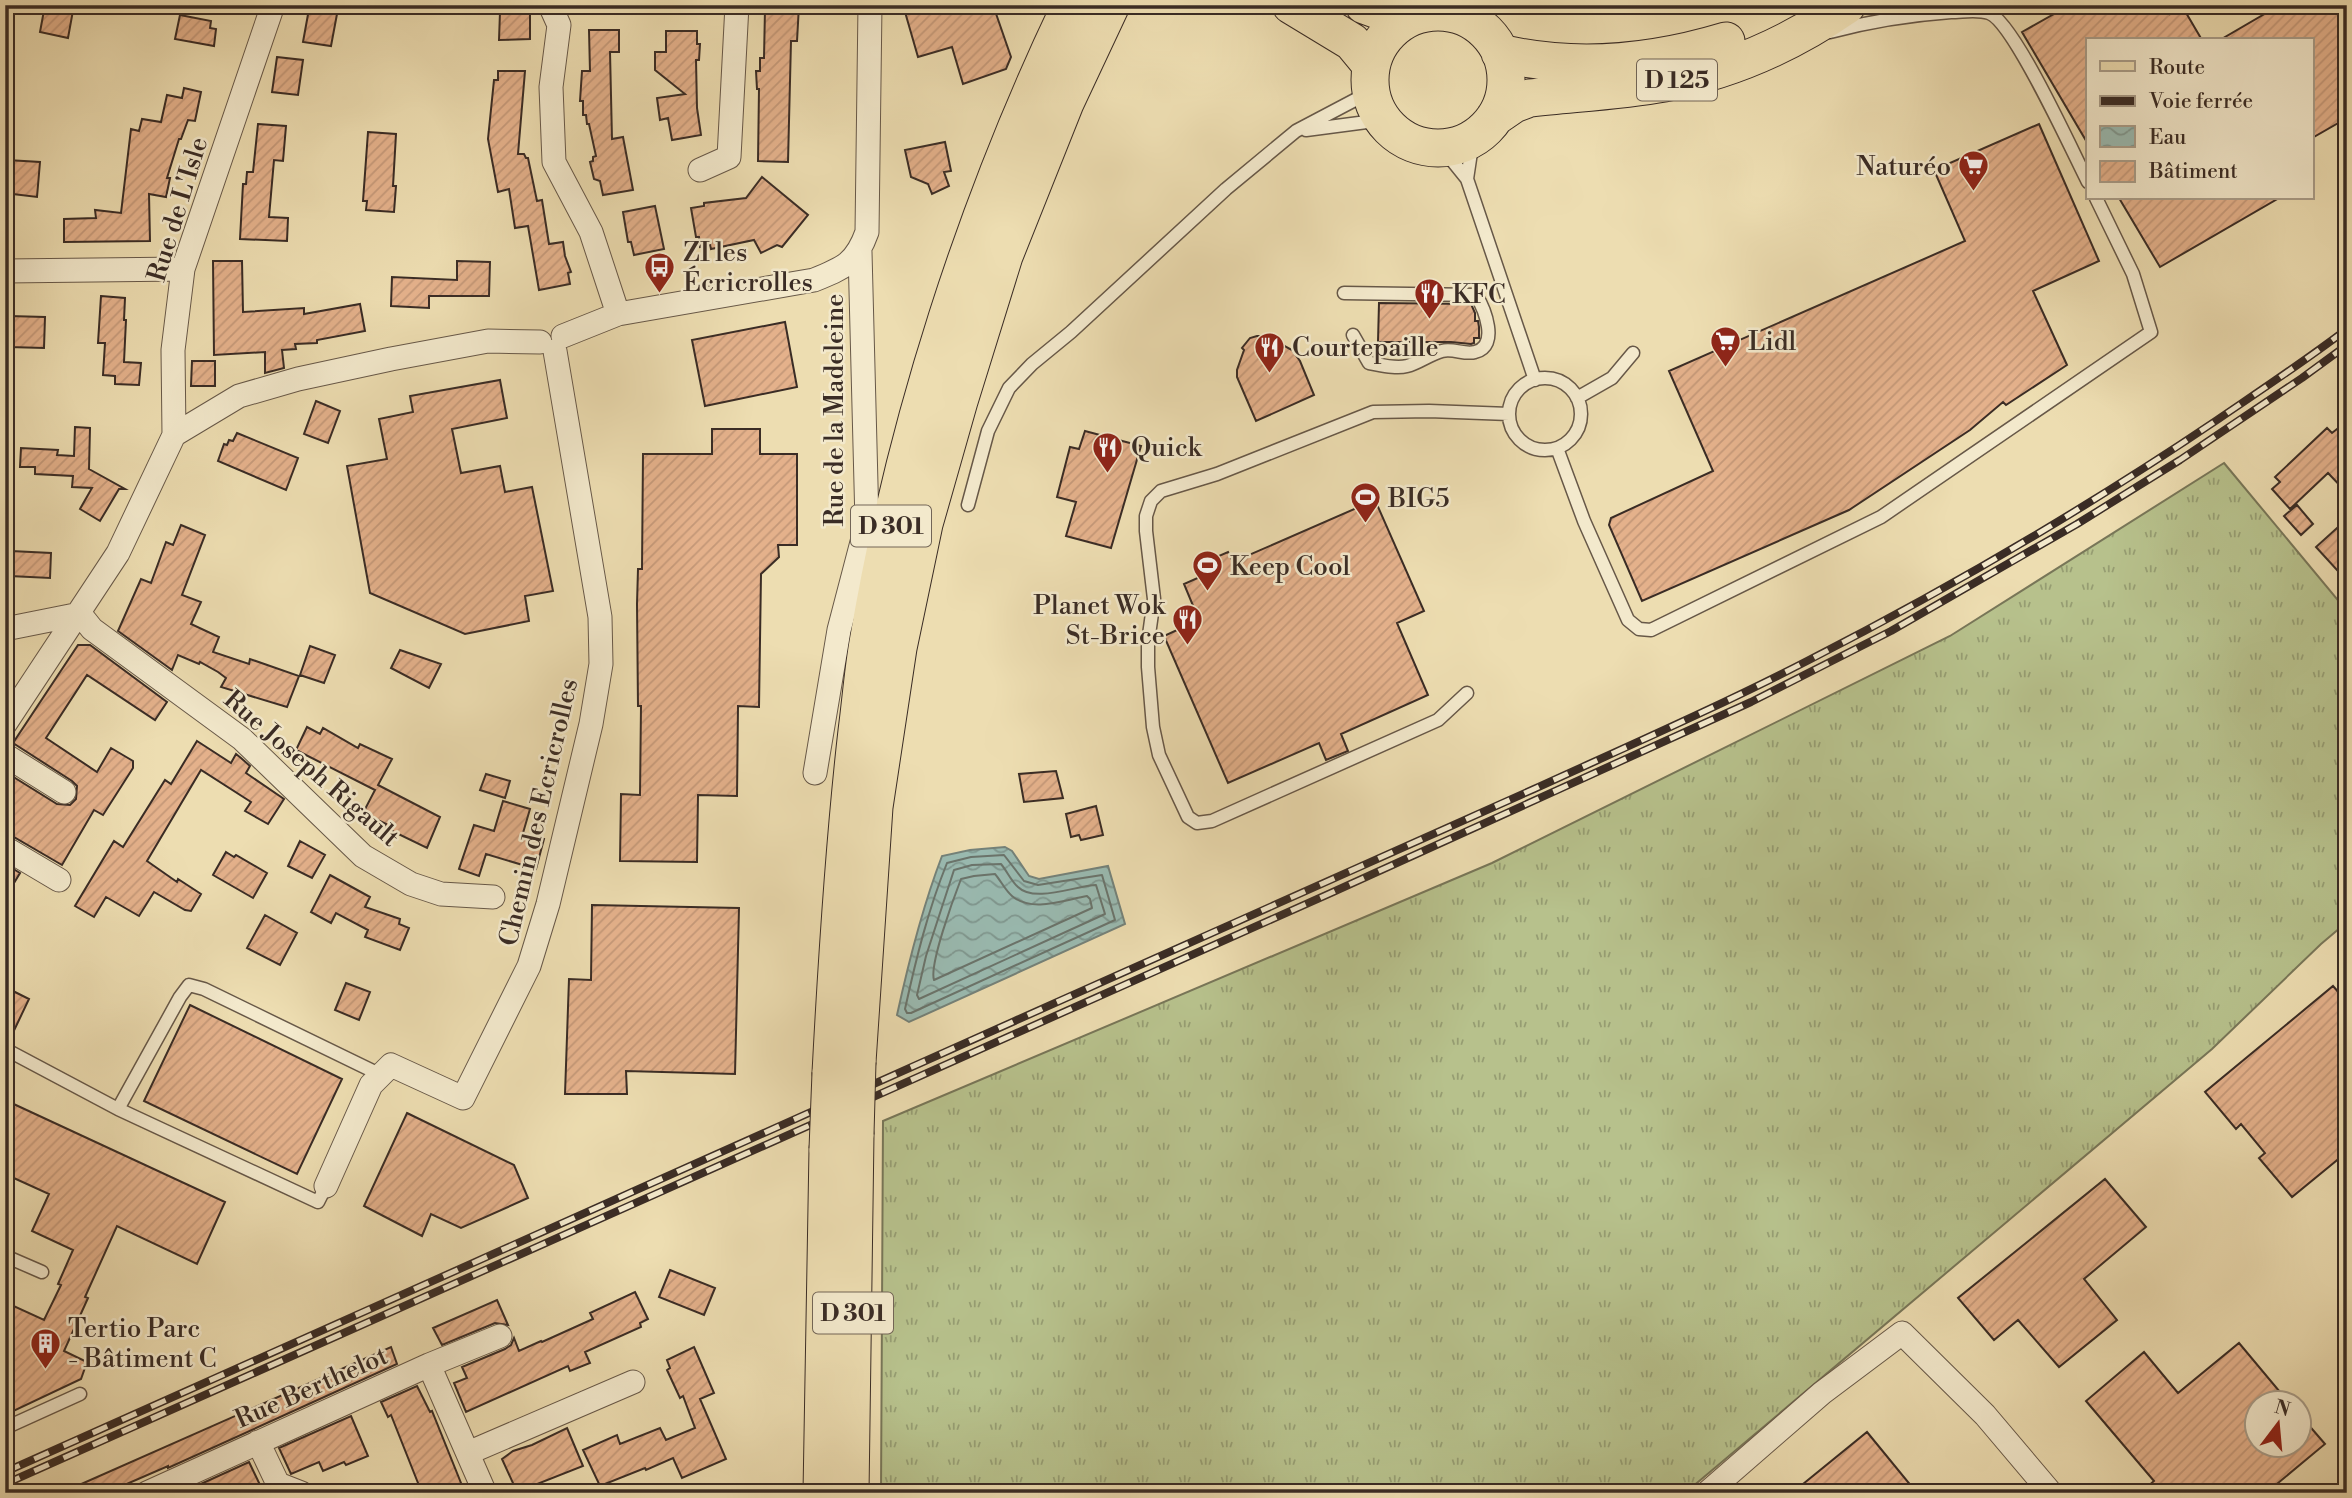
<svg xmlns="http://www.w3.org/2000/svg" width="2352" height="1498" font-family="'Libre Bodoni',serif">
<defs>
<pattern id="grass-tufts" width="24" height="20" patternUnits="userSpaceOnUse" patternTransform="scale(1.75)"><rect width="24" height="20" fill="#b7c18c"/><path d="M3 7l-1-3M5 7V3M7 7l1-3M15 17l-1-3M17 17v-4M19 17l1-3" fill="none" stroke="#969d72"/></pattern>
<pattern id="water-waves" width="16" height="10" patternUnits="userSpaceOnUse" patternTransform="scale(1.75)"><rect width="16" height="10" fill="#9abbb2"/><path d="M0 5q4-4 8 0t8 0" fill="none" stroke="#7f9891"/></pattern>
<pattern id="building-hatch" width="6" height="6" patternUnits="userSpaceOnUse" patternTransform="scale(1.75)"><rect width="6" height="6" fill="#e4b18b"/><path d="M-1 1l2-2M0 6l6-6M5 7l2-2" fill="none" stroke="#c49878"/></pattern>
</defs>
<rect width="100%" height="100%" fill="#edddb1"/>
<filter id="stains"><feTurbulence type="fractalNoise" baseFrequency=".00286" numOctaves="4"/><feColorMatrix values="0 0 0 0 .2 0 0 0 0 .09 0 0 0 0 .02 0 0 0 .5 -.17"/></filter>
<radialGradient id="worn" r=".72"><stop offset=".6" stop-color="#630" stop-opacity="0"/><stop offset="1" stop-color="#630" stop-opacity=".3"/></radialGradient>
<path fill="url(#grass-tufts)" stroke="#787658" stroke-width="2" d="M2224,463L2347,611V922L2321,944L2212,1049L1685,1493H881L883,1121L1492,863L1950,636Z"/>
<path fill="url(#water-waves)" stroke="#74827a" stroke-width="2" d="M1005,847L1012,851L1029,876L1039,879L1108,866L1125,924L909,1022L897,1015C909,960 922,908 942,856L970,850Z"/>
<g fill="none" stroke-linecap="round" stroke-linejoin="round">
<path stroke="#6a746c" stroke-width="2" d="M1004,855L1024,881L1038,885L1102,875L1115,920L911,1013H907L905,1009C916,959 928,910 947,863L971,857Z
M1001,864C1007,871 1011,881 1018,887C1034,903 1075,886 1096,885L1105,914L919,999L917,995L926,956L954,870L972,865Z
M995,874C1001,881 1005,890 1012,896C1032,913 1064,900 1087,896L1090,899L1092,908L934,980C929,965 954,897 961,879L974,876Z"/>
</g>
<path fill="url(#building-hatch)" stroke="#3a2c25" stroke-width="2" d="M45,5H74L68,38L40,32Z
M768,5H799L797,41H791L788,162L758,161L759,89H757L756,71H760V58H764L765,9H768Z
M903,5H993L1011,57L1006,69L963,84L952,47L918,57Z
M2070,5H2165L2170,14L2182,6L2202,40H2088V144L2022,32Z
M2280,5H2347V118L2312,138V40H2220Z
M309,9L337,14L331,46L303,42Z
M500,12L530,13V39L499,40Z
M180,15L211,21L210,28L216,29L214,46L175,39Z
M589,30H619V52H610L612,139L623,137L633,190L603,195L600,181L594,179L590,162L593,161V157L596,156L589,124H587L586,115H583V101H580L582,71H590Z
M666,31H697V44H700L699,60H696L697,108L701,135L672,140L668,118L660,120L657,98L685,94L655,70V52H666Z
M277,57L303,60L298,95L272,92Z
M498,71H525L518,154H524L526,158H528L537,201L542,200L549,244L563,242L565,256L571,272L568,273L570,284L539,290L528,226L515,228L509,189L498,192L488,139L494,80H498Z
M184,88L201,92L195,121L188,120L181,139H179L167,178H170L166,197L149,194L150,241L64,242V219L96,218L95,210L121,213L131,129L139,131L142,119L161,122L167,95L182,98Z
M258,124L286,126L283,161L274,160L269,217L288,218L287,241L240,239L243,184H246L247,172H253Z
M2039,124L2099,261L2033,291L2067,365L2006,405L2003,402L1970,430L1849,510L1642,601L1609,525L1611,518L1713,471L1669,371L1965,241L1934,170Z
M368,132L396,134L393,186H396L394,212L366,210L367,201H363Z
M945,142L951,171L944,172L949,186L932,194L928,184L911,177L905,150Z
M7,160L40,162L37,197L5,193Z
M762,177L808,215L782,247L777,245L761,253L754,240L711,249L710,245L700,247L699,237H696L691,208L704,206V203L746,198Z
M2119,198H2279L2160,267Z
M655,206L664,249L634,255L631,242H628L623,212Z
M213,261H242L243,312L304,308V314L360,304L365,331L317,340V343L295,344L296,349L282,350L284,368L265,373V352L214,355Z
M457,261L490,262L489,296H429V308L391,306L392,277L457,280Z
M101,296L125,298L124,320H126L124,362L141,363L139,385L115,384V376L103,375L105,343H98Z
M1379,303L1471,304L1475,313V321H1478L1479,327V338H1474V343L1471,344L1451,342H1378Z
M9,316L45,317L44,348L9,347Z
M785,322L797,387L705,406L692,340Z
M1257,336H1266L1292,350L1300,361L1314,395L1256,421L1237,377V370L1244,350L1242,348L1250,338Z
M192,361H215V386H191Z
M500,380L507,418L452,429L461,473L500,466L505,492L532,487L553,591L525,596L529,621L465,634L370,593L347,466L387,459L379,419L413,412L410,396Z
M316,401L340,411L328,443L304,434Z
M2347,421V493L2328,473L2290,509L2272,489L2280,482L2275,477L2327,428L2332,433Z
M75,427L90,428L89,469L125,489H119L100,521L80,509L92,488L72,487L73,476L35,474V467H20L21,448L58,450L57,455L74,456Z
M712,429H760V454H797V545H778L779,557L761,574L759,707L738,706L737,796L698,795L697,862L620,861L621,794L640,795L641,706H638L637,604L638,569H642L643,454H712Z
M1085,431L1141,446L1111,548L1066,536L1076,502L1057,497L1070,447L1079,449Z
M237,433L298,458L286,490L218,461L224,444L227,445L229,440L233,441Z
M1375,500L1424,611L1397,623L1428,695L1341,734L1348,751L1326,760L1319,743L1228,783L1164,636L1199,620L1184,584L1209,573L1205,562L1228,552L1233,562Z
M2297,505L2313,524L2301,535L2284,516Z
M2347,519V581L2316,547Z
M181,525L205,535L182,595L201,602L191,624L219,637L213,652L249,664L250,659L299,676L287,707L221,687L226,678L218,672L200,662L199,664L178,655L172,670L118,631L141,579L151,583L166,542L173,545Z
M11,551L51,553L50,578L10,576Z
M78,645H90L167,702L155,720L87,675L46,738L97,772L111,748L133,761V768L103,815L94,810L62,865L12,836L5,834L13,819L5,815V775L7,773L57,804L70,805L76,799L77,786L72,781L13,743Z
M310,646L335,655L324,683L300,675Z
M400,650L441,664L429,688L391,668Z
M307,727L320,734L323,728L358,748L360,744L392,759L378,785L440,817L427,848L384,827L386,824L363,813L375,790L296,750Z
M197,741L231,763L236,754L241,758L250,766L246,773L284,799L268,824L245,811L251,802L201,770L147,861L177,882L178,879L201,894L191,911L185,910L154,892L139,916L106,897L94,917L75,906L114,841L123,847L165,780L171,784Z
M1056,771L1063,798L1024,802L1019,774Z
M486,774L510,781L505,798L480,790Z
M503,801L530,809L523,833L544,839L536,869L486,854L479,876L459,869L474,825L494,831Z
M1096,806L1103,835L1081,840L1079,835L1071,837L1066,814Z
M300,841L325,855L312,878L288,866Z
M226,852L234,857L236,855L267,873L253,898L213,875Z
M5,864L20,873L5,898Z
M330,875L370,897L365,907L400,919L399,924L409,928L400,950L365,937L368,930L336,913L331,923L311,912Z
M592,905L739,908L735,1074L626,1071L627,1094H565L569,979L591,980Z
M265,915L297,933L280,965L247,948Z
M346,983L370,992L359,1020L335,1010Z
M2333,986L2347,1002V1152L2292,1197L2259,1158L2265,1153L2241,1124L2236,1129L2205,1092Z
M5,987L29,999L9,1041L5,1040Z
M190,1005L342,1079L297,1174L144,1101Z
M5,1100L225,1202L197,1264L117,1226L85,1297L88,1298L64,1351L87,1362L81,1379L5,1415V1302L44,1320L61,1285L58,1284L73,1250L32,1231L49,1194L5,1174Z
M407,1113L514,1165L528,1198L461,1228L431,1214L422,1236L364,1206Z
M2105,1179L2146,1227L2084,1279L2117,1320L2059,1367L2018,1320L1994,1340L1958,1298Z
M670,1270L715,1288L704,1315L659,1297Z
M635,1292L648,1319L640,1323L641,1327L585,1352L590,1363L570,1371L568,1366L466,1412L454,1383L467,1378L462,1367L505,1349L511,1345L514,1338L519,1351L541,1341L542,1342L593,1319L590,1313Z
M497,1300L508,1325L495,1323L442,1345L433,1328Z
M2239,1343L2290,1404H2258V1446H2300V1415L2325,1444L2266,1493H2140L2154,1481L2086,1401L2144,1352L2178,1393Z
M391,1347L397,1364L168,1468V1466L106,1493H61Z
M694,1347L714,1393L700,1399L726,1459L682,1478L673,1458L646,1470L645,1468L600,1486L583,1450L617,1435L620,1444L660,1428L666,1440L695,1428L683,1396L680,1398L667,1370L670,1368L667,1360Z
M417,1386L430,1412L432,1411L465,1493H422L391,1415L388,1417L381,1402Z
M351,1416L368,1456L346,1465L344,1462L323,1471L319,1462L291,1474L279,1448Z
M567,1428L583,1466L517,1492L502,1459L513,1451L532,1445Z
M1867,1432L1917,1493H1792Z
M249,1462L261,1487L247,1493H181Z"/>
<g fill="none" stroke-linecap="round" stroke-linejoin="round">
<defs>
<path id="service" d="M1830,32C1871,21 1909,15 1951,12C1963,12 1977,9 1989,13C2014,22 2073,153 2088,182
M1306,130L1382,120
M1442,148L1467,179L1535,380
M1467,179L1473,139
M1344,293L1476,295C1484,308 1500,346 1475,352C1465,355 1453,348 1442,351C1430,354 1419,363 1407,366C1396,369 1381,365 1369,363L1353,335
M1509 414a36 36 0 1 1 72 0a36 36 0 1 1-72 0Z
M1577,398L1612,378L1633,353
M1557,448L1584,521L1628,620L1639,629L1651,630L1881,517L2151,332L2133,274L2096,198
M968,505L988,431L1009,388L1032,364L1071,332L1226,189L1296,131L1370,92
M1467,693L1438,720L1212,821L1197,823L1188,817L1159,755L1153,727L1148,667V642L1154,599L1146,531V516L1151,501L1161,491L1217,474L1373,412L1429,411L1509,414
M5,1049L118,1109L318,1202L326,1186
M118,1109L180,997L189,985L204,989L381,1075
M5,1256L42,1272
M5,1428L80,1394"/>
<path id="minor" d="M550,5L559,25L551,87L554,162L591,232L618,314
M1445,12L1451,5
M1476,23L1478,5
M700,170L729,157L737,5
M5,271L183,269
M563,336L618,314L814,280C844,268 856,263 867,232L870,5
M174,435L173,350L183,269L273,5
M80,614L92,629L242,739L363,856L411,884L441,894L493,897
M5,629L80,614
M5,724L118,553L174,435L239,396L298,379L391,359L488,341L540,342
M5,755L64,792
M815,773L839,630L867,523L860,252
M5,848L59,880
M326,1186L371,1085L391,1065L463,1098L529,966L548,904L591,724L601,664L600,617L555,351
M429,1365L485,1493
M258,1442L278,1484L301,1493
M468,1453L633,1382
M147,1493L429,1365L500,1336
M1707,1493L1822,1393L1902,1333L1985,1415L2051,1493"/>
<path id="primary" d="M1291,5L1352,42L1371,65
M1364,5L1394,16L1407,19
M1370 80a68 68 0 1 1 136 0a68 68 0 1 1-136 0Z
M1500,53C1575,71 1653,63 1726,41
M1495,117L1514,104L1530,98C1574,93 1620,91 1664,83C1730,71 1792,43 1847,5
M857,1062L874,807L898,648L924,524L959,401L1004,256L1065,103L1111,5
M831,1073C837,959 844,845 857,731C861,701 863,672 868,643C904,426 976,203 1071,5
M822,1493L828,1149
M850,1493L855,1134"/>
</defs>
<use href="#service" stroke="#675848" stroke-width="15"/>
<use href="#minor" stroke="#675848" stroke-width="25"/>
<use href="#primary" stroke="#3a2c25" stroke-width="39"/>
<use href="#service" stroke="#f3e9cc" stroke-width="12"/>
<use href="#minor" stroke="#f3e9cc" stroke-width="23"/>
<use href="#primary" stroke="#edddb1" stroke-width="37"/>
<defs>
<path id="rail" d="M5,1472L1534,789C1626,747 1718,707 1807,661C1948,589 2085,509 2217,420C2261,390 2305,361 2347,329
M5,1484L1333,892L1751,702L1891,631L2077,524L2180,460L2302,378L2347,345"/>
</defs>
<use href="#rail" stroke="#3a2c25" stroke-width="8"/>
<use href="#rail" stroke="#f3e9cc" stroke-width="5" stroke-dasharray="16" stroke-linecap="butt"/>
<defs>
<path id="primary-bridge" d="M855,1134L857,1062
M828,1149L831,1073"/>
</defs>
<use href="#primary-bridge" stroke="#3a2c25" stroke-width="39" stroke-linecap="butt"/>
<use href="#primary-bridge" stroke="#edddb1" stroke-width="37"/>
</g>
<defs>
<symbol id="supermarket-pin" viewBox="-11 -11 22 30"><path d="M0 17L-7.5 6A9.5 9.5 0 1 1 7.5 6Z" fill="#8f2418" stroke="#f3e9cc"/><path d="M-6-5.5h2.5l.6 2H6L4.5 2H-2.5L-4.4-4H-6ZM-1.5 3.2a1.3 1.3 0 1 0 .1 0ZM3 3.2a1.3 1.3 0 1 0 .1 0Z" fill="#fff"/></symbol>
<symbol id="bus-pin" viewBox="-11 -11 22 30"><path d="M0 17L-7.5 6A9.5 9.5 0 1 1 7.5 6Z" fill="#8f2418" stroke="#f3e9cc"/><path d="M-5-6H5V4H4V6H2V4H-2V6H-4V4H-5ZM-3.5-4V0h7V-4ZM-3.5 1.2v1.5H-2V1.2ZM2 1.2v1.5H3.5V1.2Z" fill="#fff"/></symbol>
<symbol id="restaurant-pin" viewBox="-11 -11 22 30"><path d="M0 17L-7.5 6A9.5 9.5 0 1 1 7.5 6Z" fill="#8f2418" stroke="#f3e9cc"/><path d="M-5-6h1v4h1v-4h1v4h1v-4h1v5L-1.5 .5V6h-2V.5L-5-1ZM5-6V6H3V1.5H1.5Q1.5-4 5-6Z" fill="#fff"/></symbol>
<symbol id="stadium-pin" viewBox="-11 -11 22 30"><path d="M0 17L-7.5 6A9.5 9.5 0 1 1 7.5 6Z" fill="#8f2418" stroke="#f3e9cc"/><path d="M0-5a6.5 5 0 1 0 0 10a6.5 5 0 1 0 0-10ZM-3.5-1.8h7v3.6h-7Z" fill="#fff"/></symbol>
<symbol id="building-pin" viewBox="-11 -11 22 30"><path d="M0 17L-7.5 6A9.5 9.5 0 1 1 7.5 6Z" fill="#8f2418" stroke="#f3e9cc"/><path d="M-4-6H4V6H1V3H-1V6H-4ZM-2.5-4.3h1.7v1.8h-1.7ZM.8-4.3h1.7v1.8H.8ZM-2.5-1h1.7V.8h-1.7ZM.8-1h1.7V.8H.8Z" fill="#fff"/></symbol>
</defs>
<g fill-rule="evenodd">
<use href="#supermarket-pin" x="1956" y="148" width="35" height="47"/>
<use href="#bus-pin" x="642" y="250" width="35" height="47"/>
<use href="#restaurant-pin" x="1412" y="276" width="35" height="47"/>
<use href="#supermarket-pin" x="1708" y="324" width="35" height="47"/>
<use href="#restaurant-pin" x="1252" y="330" width="35" height="47"/>
<use href="#restaurant-pin" x="1090" y="430" width="35" height="47"/>
<use href="#stadium-pin" x="1348" y="480" width="35" height="47"/>
<use href="#stadium-pin" x="1190" y="548" width="35" height="47"/>
<use href="#restaurant-pin" x="1170" y="602" width="35" height="47"/>
<use href="#building-pin" x="28" y="1326" width="35" height="47"/>
</g>
<g text-anchor="middle" stroke-width="5" stroke-linejoin="round" paint-order="stroke">
<g fill="#f3e9cc" stroke="#726557" stroke-width="2">
<rect x="1637" y="59.5" width="80" height="41" rx="5"/>
<rect x="851" y="505.5" width="80" height="41" rx="5"/>
<rect x="813" y="1292.5" width="80" height="41" rx="5"/>
</g>
<g font-size="24" font-weight="bold" fill="#3a2c25">
<text x="1677" y="88">D 125</text>
<text x="891" y="534">D 301</text>
<text x="853" y="1321">D 301</text>
</g>
<g font-size="26" fill="#3a2c25" stroke="#f3e9cc" text-anchor="start">
<text x="1951" y="175" text-anchor="end">Naturéo</text>
<text x="683" y="261">ZI les<tspan x="683" dy="30">Écricrolles</tspan></text>
<text x="1452" y="303">KFC</text>
<text x="1748" y="350">Lidl</text>
<text x="1292" y="356">Courtepaille</text>
<text x="1131" y="456">Quick</text>
<text x="1388" y="507">BIG5</text>
<text x="1230" y="575">Keep Cool</text>
<text x="1165" y="614" text-anchor="end">Planet Wok<tspan x="1165" dy="30">St-Brice</tspan></text>
<text x="68" y="1337">Tertio Parc<tspan x="68" dy="30">- Bâtiment C</tspan></text>
</g>
<g font-size="26" fill="#3a2c25" stroke="#f3e9cc">
<text transform="translate(177 209) rotate(-73)" y="9">Rue de L'Isle</text>
<text transform="translate(834 410) rotate(-90)" y="9">Rue de la Madeleine</text>
<text transform="translate(312 768) rotate(41)" y="9">Rue Joseph Rigault</text>
<text transform="translate(538 812) rotate(-77)" y="9">Chemin des Ecricrolles</text>
<text transform="translate(311 1387) rotate(-24)" y="9">Rue Berthelot</text>
</g>
</g>
<rect width="2352" height="1498" fill="none" stroke="#edddb1" stroke-width="28"/>
<rect x="7" y="7" width="2338" height="1484" fill="none" stroke="#3a2c25" stroke-width="3.5"/>
<rect x="14" y="14" width="2324" height="1470" fill="none" stroke="#3a2c25" stroke-width="2"/>
<rect x="2086" y="38" width="228" height="161" fill="#f3e9cc" stroke="#a99d89" stroke-width="2"/>
<rect x="2100" y="61" width="35" height="10" fill="#edddb1" stroke="#a99d89" stroke-width="2"/>
<text x="2149" y="74" font-size="21" fill="#3a2c25">Route</text>
<rect x="2100" y="96" width="35" height="10" fill="#3a2c25" stroke="#a99d89" stroke-width="2"/>
<text x="2149" y="108" font-size="21" fill="#3a2c25">Voie ferrée</text>
<rect x="2100" y="126" width="35" height="21" fill="url(#water-waves)" stroke="#a99d89" stroke-width="2"/>
<text x="2149" y="144" font-size="21" fill="#3a2c25">Eau</text>
<rect x="2100" y="161" width="35" height="21" fill="url(#building-hatch)" stroke="#a99d89" stroke-width="2"/>
<text x="2149" y="178" font-size="21" fill="#3a2c25">Bâtiment</text>
<g transform="translate(2278 1424) rotate(16)"><circle r="33" fill="#f3e9cc" stroke="#a99d89" stroke-width="2"/>
<path d="M0-5L12 26L0 18L-12 26Z" fill="#8f2418"/>
<text y="-10" font-size="19" font-weight="bold" text-anchor="middle" fill="#3a2c25">N</text>
</g>
<rect width="100%" height="100%" filter="url(#stains)"/>
<rect width="100%" height="100%" fill="url(#worn)"/>
</svg>
